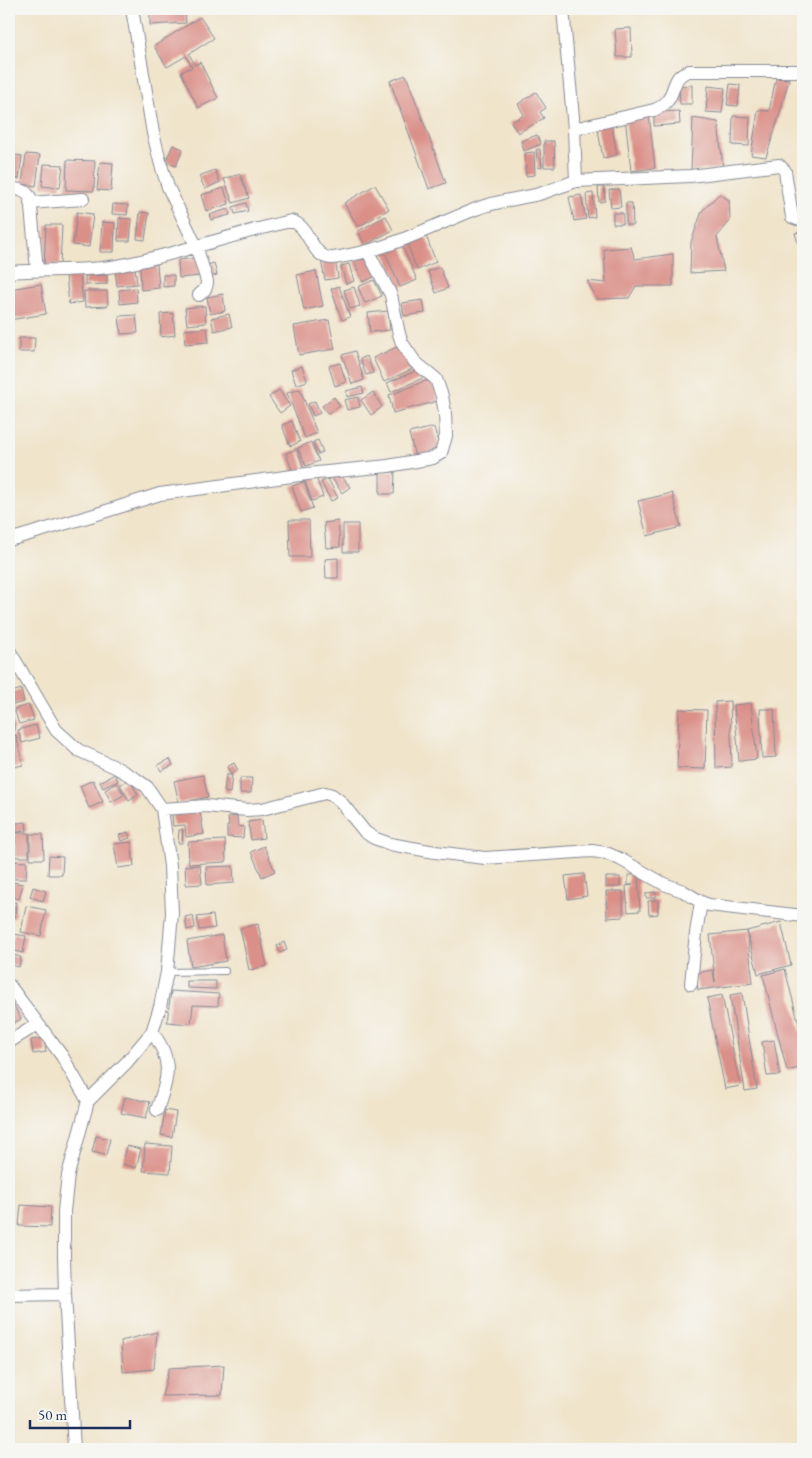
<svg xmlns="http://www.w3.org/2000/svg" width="812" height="1458" font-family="'EB Garamond',serif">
<rect width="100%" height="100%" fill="#f6f6f2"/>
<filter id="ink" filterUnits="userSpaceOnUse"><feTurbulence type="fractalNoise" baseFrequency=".02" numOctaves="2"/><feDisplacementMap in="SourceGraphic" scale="10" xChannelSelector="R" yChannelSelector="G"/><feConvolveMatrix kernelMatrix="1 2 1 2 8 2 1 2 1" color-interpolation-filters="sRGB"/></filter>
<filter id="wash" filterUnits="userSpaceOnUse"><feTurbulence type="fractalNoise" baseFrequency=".0096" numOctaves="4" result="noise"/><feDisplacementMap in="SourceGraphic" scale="20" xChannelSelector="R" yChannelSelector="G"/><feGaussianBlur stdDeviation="1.12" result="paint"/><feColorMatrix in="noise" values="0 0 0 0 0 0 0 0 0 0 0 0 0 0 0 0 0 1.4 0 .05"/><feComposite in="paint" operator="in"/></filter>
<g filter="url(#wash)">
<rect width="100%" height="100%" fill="#f0e4cb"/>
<g id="blocks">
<path fill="#da8f88" d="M150,9H185L186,23L150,25Z
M200,17L214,38L189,54L195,65L200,62L218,98L198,108L181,72L192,67L186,56L167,67L154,46Z
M631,28L632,57H617L615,29Z
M406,75L446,183L429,189L390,81Z
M776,78L789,79L778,120L766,157L751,155L758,110L769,111Z
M730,84L740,85L738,106L727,105Z
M692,85V104H680L679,86Z
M708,86L725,88L722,113L706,112Z
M536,92L546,108L540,112L544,118L518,133L511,122L524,115L518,104Z
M679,111L680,124L654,126V112Z
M649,114L655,168L631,171L625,117Z
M733,116L750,117L749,146L732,145Z
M693,118L718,122L723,168L691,171Z
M611,122L617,155L603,158L597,125Z
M537,135L541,144L524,151L521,141Z
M544,141H554L555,167H544Z
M173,145L183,149L176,166L165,162Z
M540,149L542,167L538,168L536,150Z
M534,152L535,175L526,176L525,153Z
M9,154L22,156L19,179L9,177Z
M26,154L40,155L36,186L22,184Z
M67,160L95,161L94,191L66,190Z
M100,162L113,163L111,191L97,190Z
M44,164L63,165L60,188L42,186Z
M215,170L220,182L205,189L199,176Z
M240,174L249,198L233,203L224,179Z
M375,185L389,209L358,227L344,203Z
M598,187H604L605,201L599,202Z
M224,188L229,204L206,211L201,195Z
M619,189L621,207L611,208L609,190Z
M593,193L595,217L588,218L586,194Z
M719,194L729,200L730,221L717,237L724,271L690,273L691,242L702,211Z
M581,195L586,219L574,221L569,197Z
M246,203L248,211L235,214L233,207Z
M626,203H632L633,225H626Z
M113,204L128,205L127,215L112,214Z
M228,209L230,215L211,220L209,215Z
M77,212L93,214L89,247L73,245Z
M140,212L149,213L145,240L137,239Z
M613,213H623V224H613Z
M386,216L393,230L365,245L358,231Z
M119,218L132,219L130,241H118Z
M102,222L115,223L114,252H100Z
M46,225H62L60,265H44Z
M803,231V260L795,233Z
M426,236L436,262L417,270L407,243Z
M401,243L417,280L400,287L384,250Z
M631,247L635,259L673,254V286H636L629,298L597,299L587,281L606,283L604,249Z
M368,254L378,275L363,282L354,261Z
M198,258L200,276L179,278L178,260Z
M335,258L338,278L325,280L321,260Z
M214,263L217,275L210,277L207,265Z
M157,264L159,288L141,290L140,266Z
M349,264L354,281L346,284L341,266Z
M135,267L137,284L117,286L115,269Z
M440,267L448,288L436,293L428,271Z
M316,271L323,306L304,310L297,275Z
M80,274L83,302L69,304L66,276Z
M107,275V284L85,285V276Z
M163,275H174V286L163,287Z
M374,280L382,296L365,303L358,287Z
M41,284L46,314L9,320V289Z
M339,286L350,317L342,320L331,289Z
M354,287L360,306L350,309L344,290Z
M136,288L137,302L120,304L119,290Z
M84,291H107L108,306L85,307Z
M223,294L225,311L210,314L207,297Z
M423,300L425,313L404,316L402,303Z
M205,306L206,323L187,325L185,308Z
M388,311L390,330L370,332L368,313Z
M173,313L175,335L161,337L160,314Z
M229,314L232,327L214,331L211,318Z
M136,315L138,333L121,334L119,316Z
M329,320L335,349L299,355L294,326Z
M207,328L209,342L185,344L184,330Z
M19,338H35L34,352H19Z
M401,345L412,369L384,382L373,358Z
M355,351L364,380L352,384L342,355Z
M367,356L373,373L366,375L360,359Z
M340,363L346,382L335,386L329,366Z
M302,366L307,381L296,385L291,370Z
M420,369L423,378L391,392L387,383Z
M433,379L438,401L393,413L389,395L398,392L422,382Z
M362,387L364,393L347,397L346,391Z
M300,389L317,433L305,438L287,393Z
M279,390L290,406L280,413L269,397Z
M373,392L382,407L371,415L361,400Z
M334,397L340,406L328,414L322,406Z
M358,397L360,407L347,410L344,400Z
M315,401L320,413L313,416L308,404Z
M292,421L300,442L290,446L282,425Z
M434,427L440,450L415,457L409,433Z
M318,440L323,452L318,454L313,442Z
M311,442L319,461L306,466L298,448Z
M297,449L305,472L294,476L286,453Z
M380,472H395L394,494H380Z
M339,473L350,487L342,493L332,478Z
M315,474L323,497L312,501L304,478Z
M328,479L338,498L331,501L321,482Z
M304,482L313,508L301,512L292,486Z
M672,493L681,527L647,536L638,501Z
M289,520H309L310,557H290Z
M338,521L340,547L326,548L324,523Z
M343,524H358V552H343Z
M338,558V578H326L325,559Z
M21,689L24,702L12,705L9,693Z
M730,701L732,767L716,768L715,702Z
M751,703L757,759L739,761L734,705Z
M29,705L34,720L19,724L14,709Z
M9,707L15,730L9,731Z
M679,709L707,710L705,769L677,768Z
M760,709H774L776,757L762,758Z
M36,725L40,738L22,743L18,730Z
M16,735L23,765L9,768V737Z
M170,759L173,765L161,771L158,765Z
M234,763L238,770L231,774L227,767Z
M115,774L118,781L103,788L100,782Z
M203,775L208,797L179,803L174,781Z
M226,775H232L230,793L224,792Z
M240,778H252L251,793H240Z
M129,779L138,795L129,801L120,785Z
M93,780L103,802L89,808L80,786Z
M117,783L124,795L111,802L105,790Z
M200,812L204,834L186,837L185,825L173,826L172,814Z
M237,816L238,826L244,827L243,838L227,837V826H229L228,817Z
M262,820L264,838L251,840L248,822Z
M26,822L27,831L9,833V824Z
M179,830H183L182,843H178Z
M128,832L130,838L121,841L119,835Z
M15,833H29V857H15Z
M30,834H43L44,859H30Z
M225,840L226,862L189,864L188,842Z
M131,842L134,866L118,868L114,844Z
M264,846L275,871L262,877L251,852Z
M49,856L63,857L62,875H48Z
M10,861L27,862L26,879H10Z
M200,865L202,884L186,885L185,866Z
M233,866L234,883L207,885L206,867Z
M584,874L587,896L568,899L565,876Z
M628,875H638L640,911L628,912L626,886L633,885H628Z
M606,877H620V887H606Z
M12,882L23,884L19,899L9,896Z
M33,887L46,891L43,901L30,897Z
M606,891H623V917L607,918Z
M656,892V898H646V893Z
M658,900V914L649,915L648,901Z
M9,902H16L15,918L9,917Z
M26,906L46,910L41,936L21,932Z
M193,915L195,928L187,930L185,917Z
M213,915L215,928L199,930L197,917Z
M781,922L791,965L758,974L747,931L753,983L698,990L695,973L713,970L715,982L710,935L747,931Z
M258,924L267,966L249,970L240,928Z
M14,934L26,936L23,953L10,950Z
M222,935L226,961L191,967L187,941Z
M284,942L287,950L280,953L277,946Z
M10,954L21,957L19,967L9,965Z
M785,969L803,1041V1067L787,1071L763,975Z
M187,981H216V989L187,988Z
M171,991L219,994L218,1006L193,1005L191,1024L167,1022Z
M742,993L757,1089L745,1091L730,995Z
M722,995L740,1086L725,1089L707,998Z
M9,997L21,1019L9,1026Z
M44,1038L46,1052L33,1054L31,1040Z
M774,1040L780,1075L767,1076L762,1042Z
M125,1097L150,1102L146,1118L121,1113Z
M165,1110L176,1112L172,1137L161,1135Z
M96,1136L110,1139L106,1155L92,1152Z
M145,1144L172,1146L170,1173L143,1171Z
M127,1146L141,1149L136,1168L123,1164Z
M21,1205L51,1207L50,1227L19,1226Z
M157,1332L154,1369L123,1372L121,1341Z
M224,1365L222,1395L162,1396L169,1368Z"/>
</g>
</g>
<g filter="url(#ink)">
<use href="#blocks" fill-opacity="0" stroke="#868a94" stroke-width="1"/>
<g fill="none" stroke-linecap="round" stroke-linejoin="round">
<defs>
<path id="lane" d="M167,972L225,971"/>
<path id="street" d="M132,9L153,133L161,165L168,187L196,246L207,281C207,288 205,290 199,295
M574,129L654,110C660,108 664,105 668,100C676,88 673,75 689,71H803
M576,181L690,176L779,165L785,171L792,217L797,219L803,220
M9,189C18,189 24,189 30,197L37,270
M30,203L83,199
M9,272C48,269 89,272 127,264C182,253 236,233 291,221C310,225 310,257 331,258C337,258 344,256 350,255C395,247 434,225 476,209C496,201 518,199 539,194C552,190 564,185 576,181L574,129L563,9
M9,540L94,515L160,494L307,474L388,466L433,458L441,453L446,436L445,413L442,396L436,379L415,362L402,343L399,334L391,295L368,252
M9,650L56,730L78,750L117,768L136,779L147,787L162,809L170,866L172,913L167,972L160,1007L152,1032L127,1062L88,1101L68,1175L64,1211V1256L65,1294L74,1449
M162,809L206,806L247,810L262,809L325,793L332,795L340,801L365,832L374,838L390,844L435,852L485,858L592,851L606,853L620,859L664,884L683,891L701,902L709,905L803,916
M691,984L696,933L701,902
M9,985L62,1056L88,1101
M152,1032C174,1061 168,1077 157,1110
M9,1042L38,1024
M9,1295L65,1294"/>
</defs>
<use href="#lane" stroke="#868a94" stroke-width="8"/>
<use href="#street" stroke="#868a94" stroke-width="14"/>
<use href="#lane" stroke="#fff" stroke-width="6"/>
<use href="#street" stroke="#fff" stroke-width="12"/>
</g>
</g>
<rect width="812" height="1458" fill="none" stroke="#f6f6f2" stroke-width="30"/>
<path d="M30 1420v8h100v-8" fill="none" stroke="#1b2f5e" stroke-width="2.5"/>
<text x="38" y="1420" font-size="15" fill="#1b2f5e" stroke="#f6f6f2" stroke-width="4" paint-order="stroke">50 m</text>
</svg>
